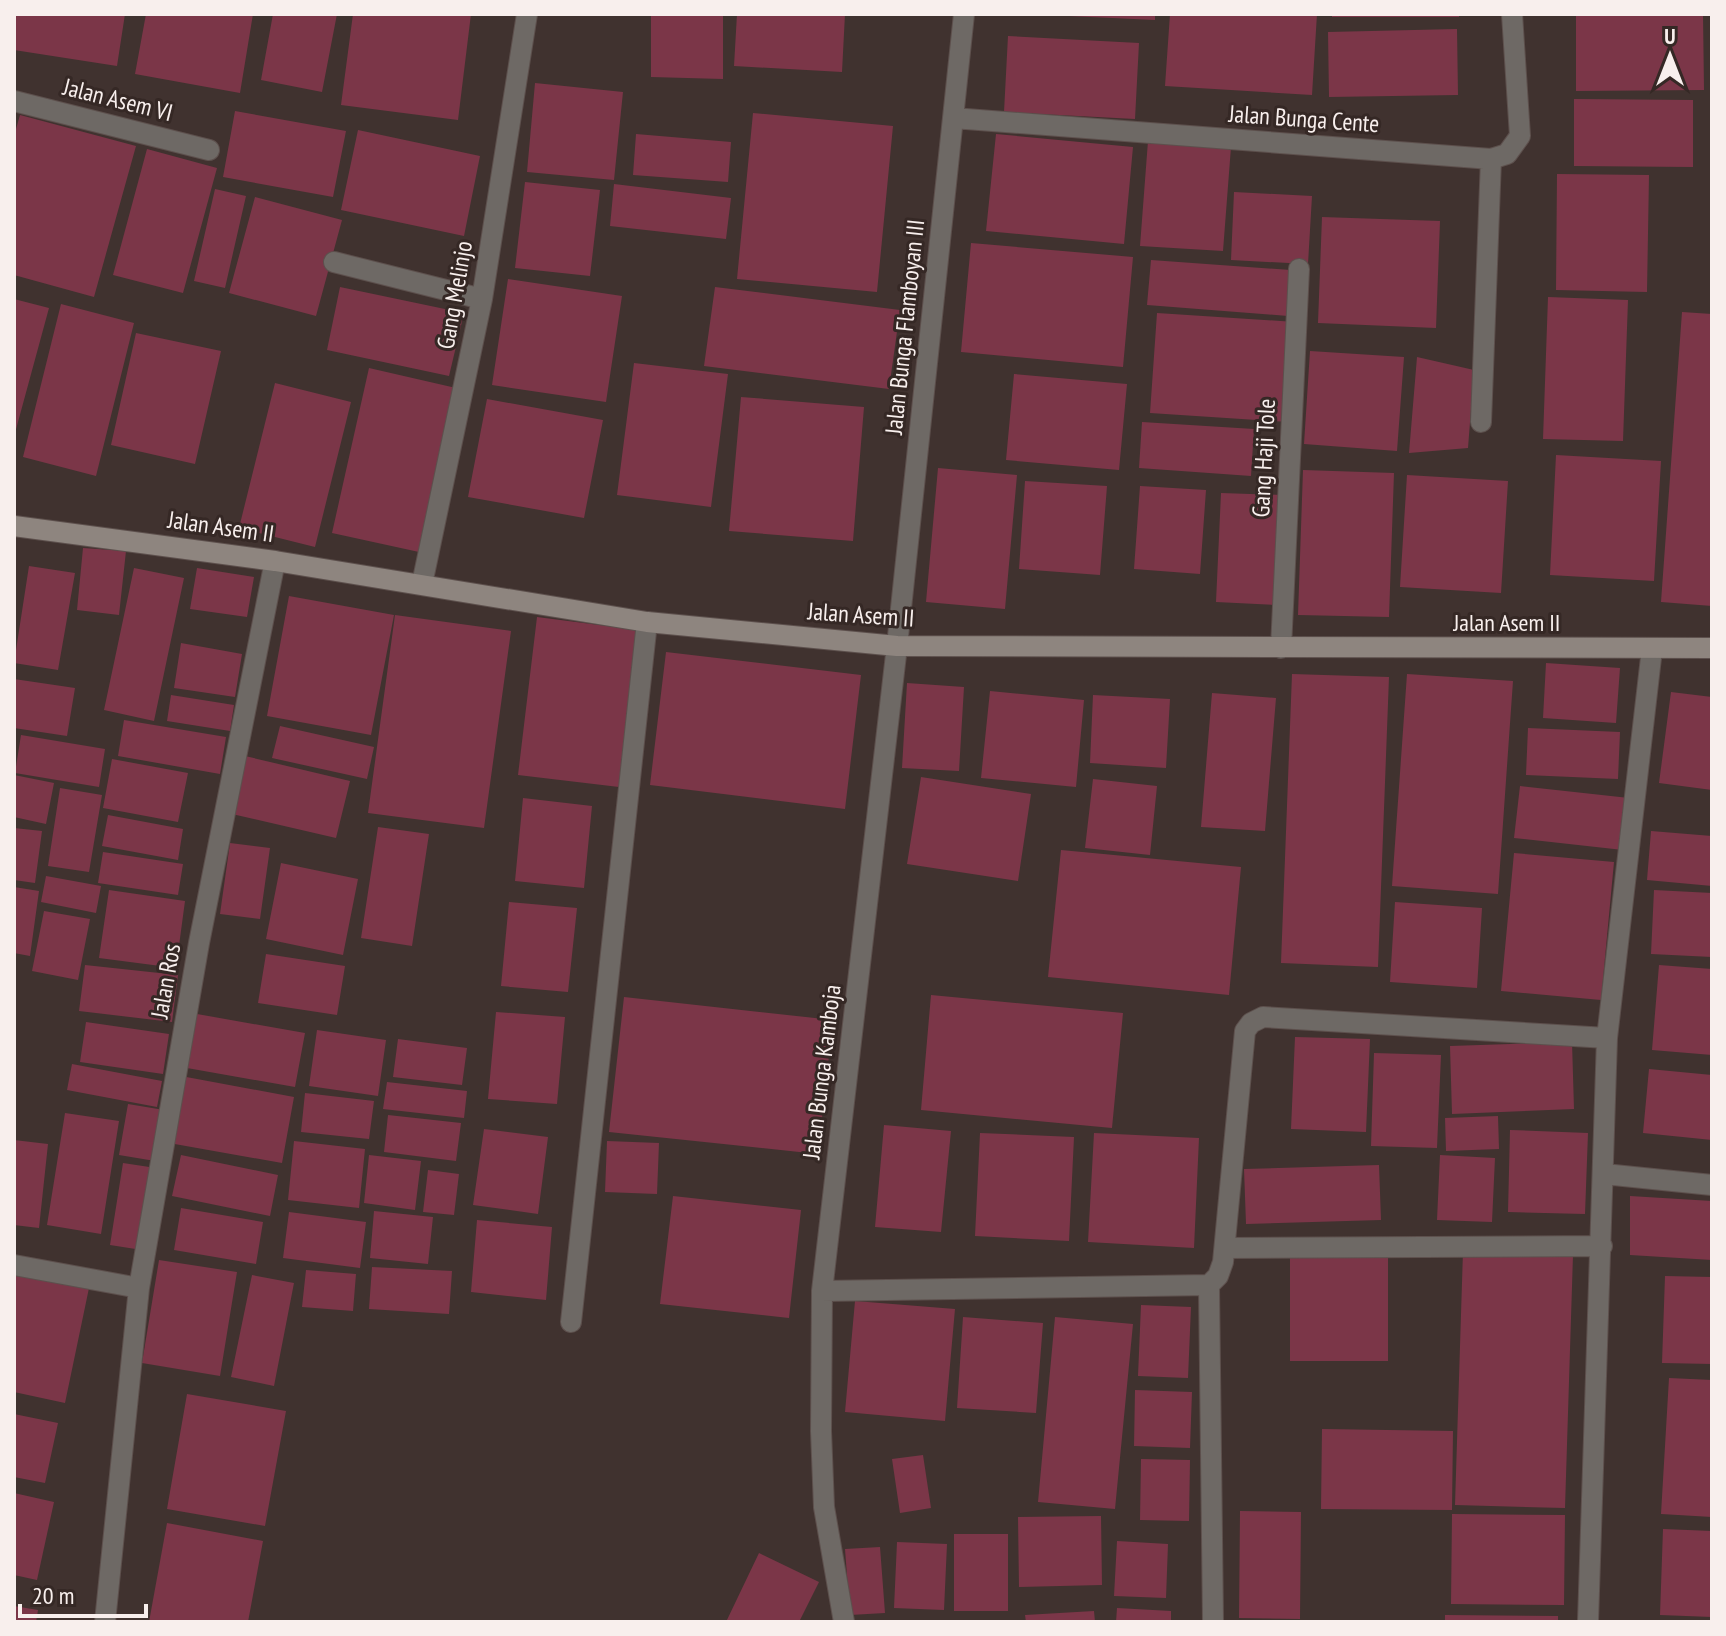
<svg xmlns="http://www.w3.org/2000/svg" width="1726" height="1636" font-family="'PT Sans Narrow',sans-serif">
<rect width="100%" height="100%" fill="#40322f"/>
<path fill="#7b3648" d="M14,14H125L117,66L14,50Z
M146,14H253L240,93L135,74Z
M273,14H337L322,92L261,80Z
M353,14H471L458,120L341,105Z
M651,14H723V79L651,77Z
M737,14H845L842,72L734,66Z
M1069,14H1155V20L1069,16Z
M1170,14H1317L1312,95L1165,86Z
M1332,14H1459V17H1332Z
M1576,14H1703L1704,90L1576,91Z
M1457,29L1458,95L1329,97L1328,32Z
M1008,36L1139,43L1135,119L1004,112Z
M535,83L623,92L614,180L527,172Z
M1574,99L1693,100V167L1574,166Z
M235,111L346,131L333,197L223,177Z
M753,113L893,126L877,292L737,279Z
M20,115L136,146L94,297L14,275V136Z
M358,130L480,156L464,236L341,210Z
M636,134L731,142L728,182L633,175Z
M996,134L1133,147L1124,244L986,231Z
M1148,141L1231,147L1223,251L1140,246Z
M147,149L217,168L183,293L113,275Z
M1557,174L1649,175L1647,292L1556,290Z
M525,182L600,190L590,276L515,268Z
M614,184L731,198L726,239L610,226Z
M215,189L246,196L225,288L194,281Z
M1234,192L1312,196L1308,264L1231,260Z
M255,197L342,220L316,316L229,293Z
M1322,217L1440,221L1436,328L1318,323Z
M971,243L1133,257L1123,367L961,352Z
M1151,260L1291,270L1288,316L1147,305Z
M508,279L622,296L606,402L492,385Z
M340,287L464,313L449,376L327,350Z
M715,287L900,310L889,389L704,366Z
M1548,297L1628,300L1623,441L1543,439Z
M14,299L49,308L15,433H14Z
M61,304L134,323L96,476L23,457Z
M1682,312L1712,314V606L1661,602Z
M1157,313L1295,322L1288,422L1150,413Z
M136,333L221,351L195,464L111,445Z
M1310,351L1404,357L1397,451L1304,444Z
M1417,357L1474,370L1468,448L1409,453Z
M634,363L728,374L711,507L617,495Z
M369,368L456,388L419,552L332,533Z
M1014,374L1127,384L1119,470L1006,460Z
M275,383L351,402L315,547L239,528Z
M741,397L864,407L853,541L729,531Z
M487,399L603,420L584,518L468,497Z
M1142,422L1254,429L1251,476L1139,468Z
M1556,455L1661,461L1654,581L1550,575Z
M938,468L1017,475L1005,609L926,602Z
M1303,470L1394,473L1389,617L1298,615Z
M1407,475L1508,481L1501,593L1400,587Z
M1025,481L1107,486L1100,575L1019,569Z
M1140,486L1206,490L1200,574L1134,569Z
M1221,493L1282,495L1277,605L1216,602Z
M83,548L126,551L119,615L77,610Z
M29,566L75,573L58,670L14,663Z
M134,568L184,578L154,721L104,710Z
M197,568L254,577L247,617L190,609Z
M289,596L394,615L371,735L267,716Z
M395,615L511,631L484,828L368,813Z
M537,617L638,630L619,787L518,775Z
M181,643L242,654L235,697L174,688Z
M666,652L861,675L845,809L650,785Z
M1546,663L1620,668L1616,723L1543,718Z
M1292,674L1389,677L1378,967L1281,963Z
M1407,674L1513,681L1498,894L1392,886Z
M14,679L75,688L67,736L14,728Z
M907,683L964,687L959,771L902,768Z
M990,691L1084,700L1076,787L981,778Z
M1671,692L1712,697V790L1659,783Z
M1212,693L1276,698L1265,831L1201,827Z
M171,695L234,705L230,731L167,721Z
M1093,695L1170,699L1166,768L1090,763Z
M124,720L226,737L220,774L118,756Z
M280,726L374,747L367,779L272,758Z
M1528,728L1620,732L1618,779L1526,775Z
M21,735L105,749L99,787L15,773Z
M245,756L350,781L336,838L232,814Z
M112,759L188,773L178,822L103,808Z
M14,775L54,783L46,824L14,817Z
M921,777L1031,794L1018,881L907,864Z
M1093,779L1157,786L1150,855L1085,848Z
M1520,786L1629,798L1623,850L1514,838Z
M60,788L102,795L89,872L48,866Z
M523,798L592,806L584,888L515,881Z
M108,815L183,829L178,860L102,846Z
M378,827L429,834L412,946L361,938Z
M14,828L42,831L35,883L14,880Z
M1651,831L1712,836V886L1647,880Z
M230,843L270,848L260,919L220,914Z
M1061,850L1241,867L1229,995L1048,977Z
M103,852L183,864L178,895L98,883Z
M1514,853L1614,862L1601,1000L1501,991Z
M281,863L358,879L343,955L266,939Z
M46,876L101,886L96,913L41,902Z
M14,887L39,891L30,956L14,953Z
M109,890L185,901L176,968L99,958Z
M1654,890L1712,893V957L1651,954Z
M509,902L577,908L568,992L501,986Z
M1395,902L1482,908L1477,988L1390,982Z
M44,911L90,919L78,980L32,971Z
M266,954L345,966L337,1015L258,1003Z
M85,965L178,975L172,1022L79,1011Z
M1659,965L1712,969V1055L1652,1050Z
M931,995L1123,1013L1112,1128L921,1110Z
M624,997L833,1020L818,1154L609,1132Z
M496,1012L565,1017L557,1104L488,1099Z
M197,1014L305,1033L295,1087L187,1068Z
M86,1022L169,1034L163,1074L80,1062Z
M317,1030L386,1040L378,1096L309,1086Z
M1295,1037L1370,1039L1366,1132L1291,1129Z
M398,1039L467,1048L462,1085L393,1077Z
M1572,1042L1574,1109L1452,1114L1450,1046Z
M1374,1053L1441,1055L1437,1148L1371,1146Z
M72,1064L162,1081L157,1107L67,1090Z
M1649,1069L1712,1075V1140L1643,1133Z
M181,1076L294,1097L282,1163L169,1143Z
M387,1082L467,1091L464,1118L383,1109Z
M305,1093L374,1101L369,1139L301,1132Z
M128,1104L164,1110L155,1161L119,1155Z
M65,1113L119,1121L101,1234L47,1225Z
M388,1115L461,1123L456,1161L384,1152Z
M1498,1116L1499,1149L1446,1151L1445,1118Z
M884,1125L951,1131L941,1232L875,1227Z
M484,1129L548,1137L538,1214L473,1205Z
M1510,1130L1588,1133L1585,1214L1508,1212Z
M980,1133L1074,1137L1069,1241L975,1236Z
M1094,1133L1199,1138L1194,1248L1088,1242Z
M14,1140L48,1144L39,1228L14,1225Z
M294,1141L365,1149L359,1208L288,1200Z
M607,1141L659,1143L657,1194L605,1192Z
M181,1155L278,1175L270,1216L172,1196Z
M369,1155L421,1161L415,1210L364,1203Z
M1440,1155L1495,1158L1492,1222L1437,1220Z
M123,1163L156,1168L142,1250L110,1245Z
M1379,1165L1381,1220L1246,1224L1244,1169Z
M428,1170L459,1174L454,1215L423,1212Z
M673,1196L801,1210L789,1318L660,1304Z
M1630,1196L1712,1201V1260L1630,1255Z
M181,1208L263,1222L256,1264L174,1250Z
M374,1211L433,1217L428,1264L370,1258Z
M289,1212L366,1222L360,1268L283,1258Z
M477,1220L552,1227L546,1300L471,1292Z
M1463,1251L1573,1255L1565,1508L1455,1505Z
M1290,1255H1388V1361H1290Z
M159,1260L237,1272L220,1376L142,1363Z
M372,1267L452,1271L449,1314L369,1309Z
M306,1270L356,1274L353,1311L302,1307Z
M14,1272L89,1288L65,1403L14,1392Z
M252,1275L294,1283L274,1386L231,1377Z
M1665,1276L1712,1277V1364L1662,1363Z
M855,1301L955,1309L945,1421L845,1412Z
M1141,1305L1191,1307L1188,1378L1138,1376Z
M963,1317L1043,1323L1036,1413L957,1408Z
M1055,1317L1133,1324L1115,1509L1038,1502Z
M1669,1378L1712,1380V1517L1661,1514Z
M1135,1390L1192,1392L1190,1448L1134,1446Z
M187,1394L286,1411L265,1526L167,1509Z
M14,1414L58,1423L45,1483L14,1477Z
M1322,1429L1453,1431L1452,1510L1321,1509Z
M923,1455L931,1508L900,1513L892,1459Z
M1141,1459L1190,1460L1189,1521L1140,1520Z
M14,1493L54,1502L37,1580L14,1575Z
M1240,1511L1301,1512L1300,1619L1239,1618Z
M1452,1514L1565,1515L1564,1605L1451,1604Z
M1101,1516L1102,1585L1019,1587L1018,1517Z
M167,1523L263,1541L248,1622H149Z
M1663,1529L1712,1531V1617L1660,1615Z
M954,1534H1008V1611H954Z
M1117,1541L1168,1544L1166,1598L1114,1596Z
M897,1542L947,1544L944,1610L894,1608Z
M880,1547L885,1613L850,1615L845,1549Z
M759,1553L819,1582L799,1622H726Z
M14,1606L38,1610L36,1622H14Z
M1117,1608L1171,1611V1622H1116Z
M1094,1611L1095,1622H1026L1025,1615Z
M1445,1615L1558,1616V1622H1445Z"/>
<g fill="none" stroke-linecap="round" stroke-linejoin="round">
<defs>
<path id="street" d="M14,101L209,150
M953,118L1491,159L1507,154L1520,136L1512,14
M334,262L482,299
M1481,422L1491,159
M422,584L482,299L527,14
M1281,648L1299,269
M1604,1174L1712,1185
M1225,1248L1602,1246
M14,1265L139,1288
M1209,1285L1213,1622
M822,1291L1209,1285L1218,1276L1223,1262L1245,1031L1251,1023L1263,1017L1607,1038
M571,1322L647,622
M105,1622L139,1288L199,943L275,561
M844,1622L824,1507L821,1431L822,1291L897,646L964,14
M1588,1622L1607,1038L1652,649"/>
<path id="secondary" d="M14,526L275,561L647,622L897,646L1712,648"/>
</defs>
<use href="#street" stroke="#5d504d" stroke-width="22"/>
<use href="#secondary" stroke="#5d504d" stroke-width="22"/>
<use href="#street" stroke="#6e6965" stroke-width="20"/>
<use href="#secondary" stroke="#8e857f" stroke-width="20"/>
</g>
<g text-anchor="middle" stroke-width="6" stroke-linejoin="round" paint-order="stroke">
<g font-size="24" fill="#f8efed" stroke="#352825">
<text transform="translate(118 100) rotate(14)" y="8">Jalan Asem VI</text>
<text transform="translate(1304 119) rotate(4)" y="8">Jalan Bunga Cente</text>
<text transform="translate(455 295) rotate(-80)" y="8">Gang Melinjo</text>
<text transform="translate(905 327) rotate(-84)" y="8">Jalan Bunga Flamboyan III</text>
<text transform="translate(1264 458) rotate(-87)" y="8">Gang Haji Tole</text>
<text transform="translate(221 527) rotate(8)" y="8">Jalan Asem II</text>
<text transform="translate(861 615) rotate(4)" y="8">Jalan Asem II</text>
<text x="1507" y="631">Jalan Asem II</text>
<text transform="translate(166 981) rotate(-80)" y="8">Jalan Ros</text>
<text transform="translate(822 1072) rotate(-83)" y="8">Jalan Bunga Kamboja</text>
</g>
</g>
<rect width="1726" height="1636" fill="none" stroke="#f8efed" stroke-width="32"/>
<g transform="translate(1670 56)" stroke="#352825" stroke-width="6" paint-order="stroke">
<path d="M0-6L14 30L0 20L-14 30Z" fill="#f8efed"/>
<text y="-12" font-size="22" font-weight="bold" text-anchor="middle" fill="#f8efed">U</text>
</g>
<path d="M20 1604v12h126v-12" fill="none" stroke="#f8efed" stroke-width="4"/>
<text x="32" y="1604" font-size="24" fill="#f8efed" stroke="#352825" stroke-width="6" paint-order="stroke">20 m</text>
</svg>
